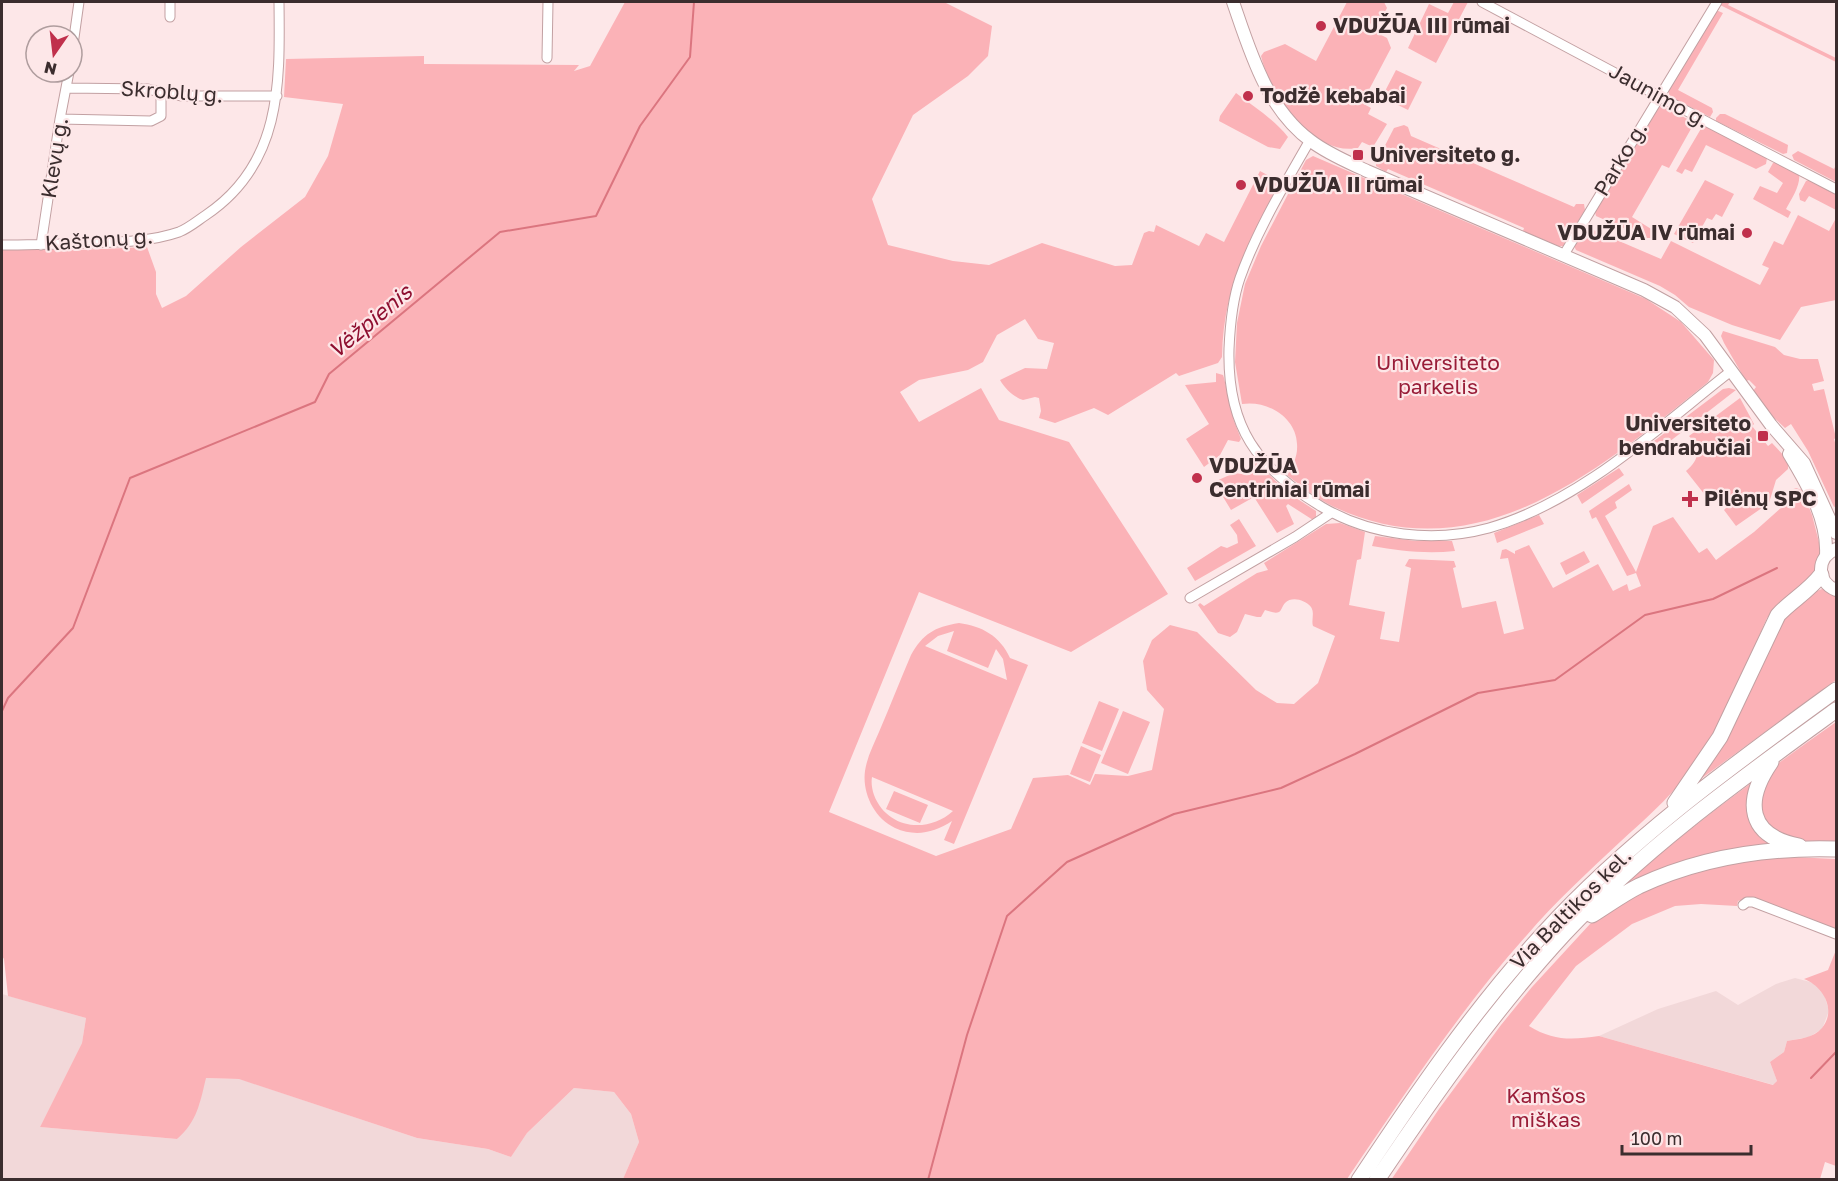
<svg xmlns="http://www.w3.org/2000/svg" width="1838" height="1181" font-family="'Golos Text',sans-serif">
<rect width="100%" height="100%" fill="#fde7e8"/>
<path fill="#f2d8d9" d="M1795,978L1814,983L1824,994L1829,1011L1822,1029L1809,1037L1787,1041L1784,1052L1770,1062L1777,1081L1774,1085L1599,1036L1658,1009L1716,991L1738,1005L1776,984Z
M2,994L86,1018L82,1043L40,1127L177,1139L199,1105L205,1078L240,1079L417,1138L488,1149L511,1157L527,1133L574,1088L614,1092L631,1114L639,1142L623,1179L2,1180Z"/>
<path fill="#fbb2b7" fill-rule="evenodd" d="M625,2H944L992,26L988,56L968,76L913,115L872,199L888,245L953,261L989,265L1042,243L1115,266L1132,265L1144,233L1149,231L1154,232L1156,225L1199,246L1206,233L1224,242L1260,171L1280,182C1249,242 1223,287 1222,357L1218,363L1179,376L1176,373L1108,415L1094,408L1055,423L1039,418L1041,411L1039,398L1035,397L1023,400C1014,397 1005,389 1000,380L1025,368L1047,369L1054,343L1038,339L1025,319L997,335L983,362L968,370L919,380L900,392L919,422L981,388L999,420L1069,442L1168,594L1071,652L919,592L829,812L936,856L1011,829L1033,778L1068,775L1090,785L1095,774L1128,776L1152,770L1164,709L1147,690L1143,661L1152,640L1170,625L1197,632L1256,690L1277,703L1294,704L1318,683L1335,636L1313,626C1311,620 1315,613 1311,607C1305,600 1292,596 1285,603C1282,606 1282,610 1279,612C1275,614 1269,611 1265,610L1261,617H1257L1245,614L1237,632L1230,637L1218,633L1198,605L1200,603L1204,606L1257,573L1268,570L1264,563L1326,524L1340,523L1365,532L1361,559L1357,560L1349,605L1385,612L1380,639L1399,642L1411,568L1405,566L1409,559L1454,561L1456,567L1453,568L1462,608L1496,601L1504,634L1524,629L1508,558L1500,559L1502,550L1506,549L1515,554V551L1529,545L1553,588L1598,564L1613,591L1627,584L1629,591L1641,586L1636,573L1627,576L1596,517L1592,519L1589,511L1629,484L1632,490L1615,502L1617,508L1605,516L1636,572L1653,526L1673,517L1699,553L1707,548L1716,560L1754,532L1783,506L1788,491L1796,488L1802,490L1812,515L1821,550L1813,578L1780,603L1767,618C1745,667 1722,734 1687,775C1667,800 1643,821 1620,842C1588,872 1555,902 1527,935C1459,1011 1404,1095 1347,1179H623L639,1142L631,1114L614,1092L574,1088L527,1133L511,1157L488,1149L417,1138L239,1079L206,1078C200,1103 197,1122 177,1139L40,1127L82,1043L86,1018L8,996L4,959L2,956V250H78L147,247L156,272V294L162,308L186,296L241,247L305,197L328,156L343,104L284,97L286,59L424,56V64L579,65L574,71L590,66Z
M1347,2H1384L1387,8L1378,25L1372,21L1368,28L1387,38L1391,48L1362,103L1371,108L1368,114L1387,124L1373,147L1362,142L1358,148C1313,157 1270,94 1261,56L1264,52L1285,44L1316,61Z
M1454,2H1468L1436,63L1408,48L1429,4L1448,13Z
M1722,2H1730L1728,5L1836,58V62L1720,5Z
M1716,10L1723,13L1678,90L1712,108L1713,112L1710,117L1669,96V89Z
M1396,70L1422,82L1408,110L1382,97Z
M1236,93C1254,107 1274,119 1288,137L1280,149L1268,147L1219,121L1220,116Z
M1661,105L1693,122L1692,127L1669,168L1662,165L1632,217L1656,232L1653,238H1646L1596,216L1595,212L1657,107Z
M1720,114H1725L1788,145L1787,153L1783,154L1716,121V118Z
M1404,125L1408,127L1411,136L1574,207L1576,204H1584L1585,210L1563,246H1558L1523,231L1524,228L1388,169L1386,172L1376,166V163L1394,128Z
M1702,127H1708L1767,158L1766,164L1756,169L1706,145L1692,172L1685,169L1682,174L1676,171Z
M1798,151L1834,169L1836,165V182L1794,160L1792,155Z
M1313,156L1646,299L1681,322L1714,360L1713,373L1708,382C1600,469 1478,576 1332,506C1316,498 1301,486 1287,475C1293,466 1298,456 1297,444C1296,417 1267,400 1242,404L1235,362L1237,323L1245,284L1261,246L1287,196L1306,160Z
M1777,162L1799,173C1801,185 1792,198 1786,209L1791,212L1788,218L1753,199L1760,186L1777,193L1783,183L1768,172L1773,163Z
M1811,179L1836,192V210L1809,196L1805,202L1800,200L1799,194L1806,181Z
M1705,180L1734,194L1722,217L1716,214L1712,220L1707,218L1693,243L1674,234Z
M1798,215L1829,231L1836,218V305V300L1801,307L1780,340L1732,325L1689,307L1675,295L1660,286L1576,250L1574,246L1584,226L1661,259L1671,241L1760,285L1769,268L1762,265L1774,241L1783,245Z
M1723,331L1775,347L1784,355L1800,359H1818L1824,381L1812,384L1814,391L1824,389L1836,438L1834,439L1836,446V506L1834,507L1808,451L1791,424L1785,428L1769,413L1753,391L1756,387L1749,380L1746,381L1724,343L1721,336Z
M1216,373L1223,375L1224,378L1234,421L1241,439L1239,442L1228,440L1220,455L1204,467L1186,439L1209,424L1185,385L1216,382Z
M1729,388L1736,390L1660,449L1654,441L1723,389Z
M1740,398L1754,424L1752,426L1768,446L1772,443L1788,460V469L1776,480L1769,503L1736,526L1724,510L1727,507L1717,494L1709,500L1686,471C1699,460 1701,450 1689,436Z
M1254,460L1287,492L1316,511V519L1313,520L1288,504L1286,506L1294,524L1277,533L1254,497L1231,510L1214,482L1234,473L1250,475V462Z
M1619,468L1624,475L1582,504L1577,495Z
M1539,515L1544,524L1497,543L1494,533Z
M1239,519L1256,546L1195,581L1187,568L1221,546L1227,548L1238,543L1237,535L1230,525Z
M1375,536L1416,541H1452L1455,551C1426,554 1400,551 1372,546Z
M1584,551L1590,562L1566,575L1560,563Z
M1822,589L1836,595V680L1698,781L1782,617L1814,592Z
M959,623C982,626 1000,636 1010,658L1028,665L954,844L944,840L952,821C934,833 915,837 895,828C874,818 862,793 865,771C867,757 874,744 879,732C890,706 900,681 911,655C923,634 934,627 959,623ZM954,631L947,651L988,668L996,649L1003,659L1007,680L925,646L938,636ZM872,777L953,811C928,834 887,829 874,795C872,789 871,783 872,777Z
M1099,701L1119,709L1102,751L1082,743Z
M1123,711L1150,722L1128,774L1101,763Z
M1836,722V841L1817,842L1617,891C1686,829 1761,775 1836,722Z
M1081,746L1101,755L1090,782L1070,774Z
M894,791L928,805L920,823L886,809Z
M1792,857L1836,859V930L1745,899L1738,901L1737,906L1701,904L1675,906L1632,924L1576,966L1529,1026C1553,1041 1572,1040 1599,1036L1773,1085L1777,1081L1770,1062L1784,1052L1787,1041C1798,1039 1814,1038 1822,1028C1837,1010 1823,986 1804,979L1828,970L1836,950V1166L1825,1162L1820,1179L1391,1180L1439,1109L1501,1025L1532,987L1590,924L1614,906L1656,884L1730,862Z"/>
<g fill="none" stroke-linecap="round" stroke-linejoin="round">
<path stroke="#db757f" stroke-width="2" d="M2,711L8,698L73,628L130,478L315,402L329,374L500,232L596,216L640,126L690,57L694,2
M1811,1078L1836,1052
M928,1180L967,1035L1007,916L1067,862L1174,814L1281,788L1355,754L1478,693L1555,680L1645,615L1713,599L1777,568"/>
<defs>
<path id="minor" d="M1482,2L1711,124L1836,189
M170,17V2
M72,52L79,2
M547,58L548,2
M67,88L147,89L182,96H277
M60,119L151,121L161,116V92
M1310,140C1285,184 1257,230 1240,278C1232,301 1230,325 1229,349C1227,427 1257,468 1322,507C1371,536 1434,543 1489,528C1580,502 1658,428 1731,371
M2,245C30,245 59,244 88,243C118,242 150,242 179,232C189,228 197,221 206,215C282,164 280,83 279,2
M41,245L60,119L69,72
M1563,256L1717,2
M1190,598L1295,537L1331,513
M1743,905L1747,902H1753L1836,934"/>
<path id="secondary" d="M1233,2C1250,51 1266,108 1311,141C1328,154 1348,162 1367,171L1644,290L1675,307L1705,335L1771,425L1804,463L1836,533
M1789,454C1807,484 1828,519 1826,555
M1836,549C1816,557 1816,582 1836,590"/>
<path id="trunk" d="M1771,762C1744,801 1747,836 1799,846
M1675,803L1720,737L1778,615C1792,600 1809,591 1821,575
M1592,915C1608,905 1623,894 1639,886C1701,857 1769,847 1836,849
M1359,1180C1416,1094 1474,1009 1544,933C1630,839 1733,765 1836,690
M1377,1180C1435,1094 1494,1010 1564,934C1644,848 1741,779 1836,710"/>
</defs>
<use href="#minor" stroke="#c2a0a2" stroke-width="11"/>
<use href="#secondary" stroke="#c2a0a2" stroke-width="14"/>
<use href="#trunk" stroke="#c2a0a2" stroke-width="17"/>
<use href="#minor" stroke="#fff" stroke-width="9"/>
<use href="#secondary" stroke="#fff" stroke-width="12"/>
<use href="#trunk" stroke="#fff" stroke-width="15"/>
</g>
<g fill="#c0304c" stroke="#fde7e8" stroke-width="2">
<circle cx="1321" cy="26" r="6"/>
<circle cx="1248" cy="96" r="6"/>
<rect x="1352" y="149" width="12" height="12" rx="3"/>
<circle cx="1241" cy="185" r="6"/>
<circle cx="1747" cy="233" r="6"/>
<rect x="1757" y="430" width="12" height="12" rx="3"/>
<circle cx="1197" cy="478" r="6"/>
<path d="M1687 490h6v6h6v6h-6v6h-6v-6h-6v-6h6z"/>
</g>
<g text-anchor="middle" stroke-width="4.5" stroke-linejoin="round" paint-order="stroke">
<g font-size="21" font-weight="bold" fill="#3b2d2e" stroke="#fde7e8" text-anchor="start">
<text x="1333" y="33">VDUŽŪA III rūmai</text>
<text x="1260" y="103">Todžė kebabai</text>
<text x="1370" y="162">Universiteto g.</text>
<text x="1253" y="192">VDUŽŪA II rūmai</text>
<text x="1735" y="240" text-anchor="end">VDUŽŪA IV rūmai</text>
<text x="1751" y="431" text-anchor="end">Universiteto<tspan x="1751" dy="24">bendrabučiai</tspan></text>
<text x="1209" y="473">VDUŽŪA<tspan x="1209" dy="24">Centriniai rūmai</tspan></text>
<text x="1704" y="506">Pilėnų SPC</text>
</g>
<g font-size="21" fill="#3b2d2e" stroke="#fde7e8">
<text transform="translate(172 92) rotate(4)" y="7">Skroblų g.</text>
<text transform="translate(1659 96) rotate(29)" y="7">Jaunimo g.</text>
<text transform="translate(55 158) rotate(-81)" y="7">Klevų g.</text>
<text transform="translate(1621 159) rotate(-59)" y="7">Parko g.</text>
<text transform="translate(99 240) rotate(-4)" y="7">Kaštonų g.</text>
<text transform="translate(1571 909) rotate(-45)" y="7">Via Baltikos kel.</text>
</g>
<g font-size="21" fill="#991d38" stroke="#fde7e8">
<text x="1438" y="370">Universiteto<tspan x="1438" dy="24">parkelis</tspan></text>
<text x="1546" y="1103">Kamšos<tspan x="1546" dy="24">miškas</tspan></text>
</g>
<g font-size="22" font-style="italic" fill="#8e0f30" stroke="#fde7e8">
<text transform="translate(370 321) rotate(-40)" y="8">Vėžpienis</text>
</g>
</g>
<rect width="1838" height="1181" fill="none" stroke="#3b2d2e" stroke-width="6"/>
<g transform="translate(54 54) rotate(194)"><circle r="28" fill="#fde7e8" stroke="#af9d9e" stroke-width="1.5"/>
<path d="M0-4.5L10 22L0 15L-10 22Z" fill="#c0304c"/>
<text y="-9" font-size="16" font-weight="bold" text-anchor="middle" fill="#3b2d2e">N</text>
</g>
<path d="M1622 1145v9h129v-9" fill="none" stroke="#3b2d2e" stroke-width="3"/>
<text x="1631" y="1145" font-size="18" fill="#3b2d2e" stroke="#fde7e8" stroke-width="4.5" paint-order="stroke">100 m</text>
</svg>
